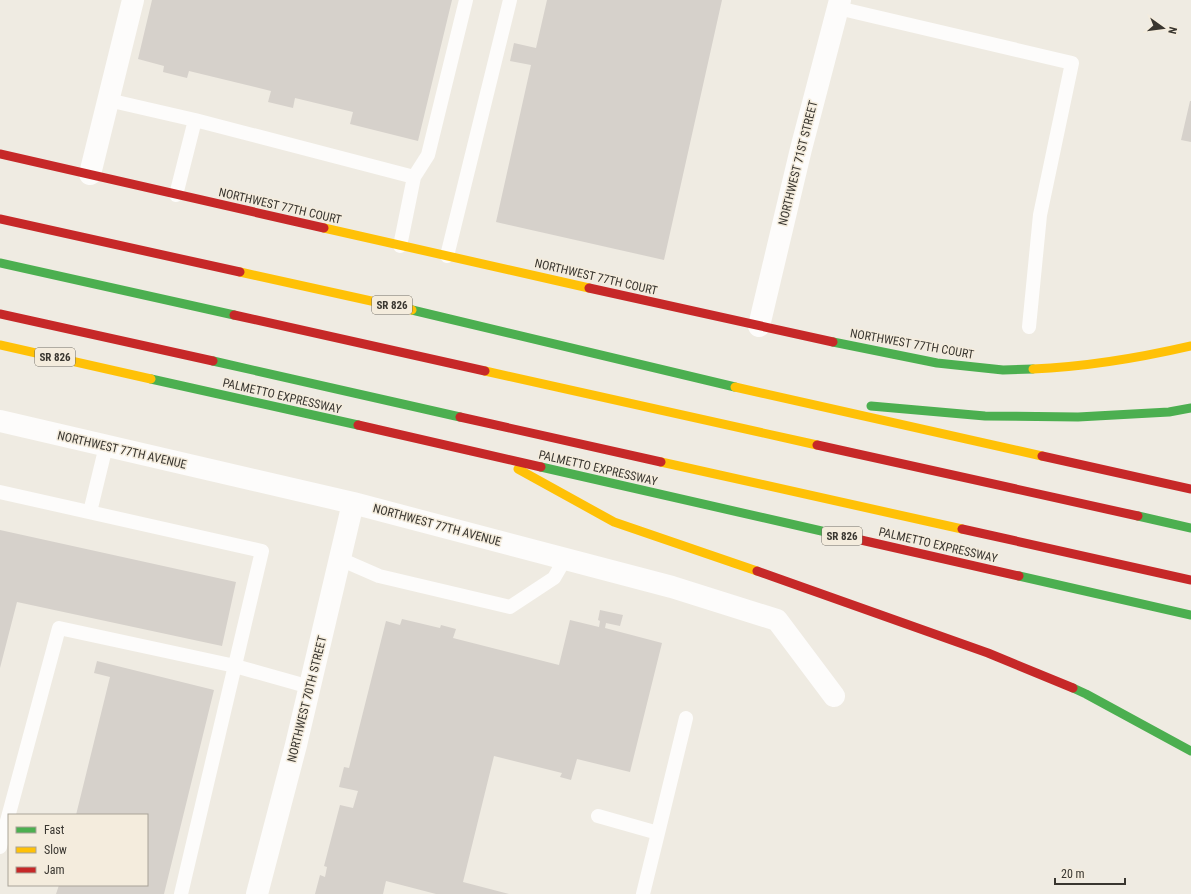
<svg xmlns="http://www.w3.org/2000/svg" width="1191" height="894" font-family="'Roboto Condensed',sans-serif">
<rect width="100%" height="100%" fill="#efebe2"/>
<path fill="#d6d1cb" d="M152,0H452L418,141L350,124L353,112L295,98L293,108L268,102L271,91L189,71L187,78L163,72L164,66L138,59Z
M547,0H722L664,260L496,222L531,65L510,61L514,43L536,48Z
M1190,101H1191V142L1181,140Z
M0,530L236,582L222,646L17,602L0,668Z
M600,610L623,615L620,626L606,623L605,628L662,643L630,772L577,759L571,780L560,777L562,773L494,756L463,882L509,894H436L386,881L383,894H315L320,875L325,877L327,867L324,866L340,805L353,808L358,791L339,787L344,767L349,768L386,621L400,625L402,619L440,628L441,625L456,629L453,638L559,665L570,620L599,627L600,621L598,620Z
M97,661L214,690L164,894H56L59,885H147V815H76L110,677L94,673Z"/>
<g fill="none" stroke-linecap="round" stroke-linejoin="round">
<path stroke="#fdfcfb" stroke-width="14" d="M838,8L1072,63L1040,215L1029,327
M108,100L195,120L414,177L400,246
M414,177L428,155L466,0
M176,195L195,120
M447,256L510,0
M0,492L262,551L181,894
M90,512L106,446
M340,559L379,576L510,607L554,578L565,559
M598,816L658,833L686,718
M0,847L59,628L235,666L310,687
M643,894L658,833"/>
<path stroke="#fdfcfb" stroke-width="22" d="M90,174L133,0
M759,326L801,149L840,0
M0,421L353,503L672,587L777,620L834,696
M257,894L296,745L353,503"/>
<path stroke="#4caf50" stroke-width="9" d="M0,263L234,315
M412,310L735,387
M833,342L937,363L1003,370L1033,369
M213,361L460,417
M151,379L358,425
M871,406L985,416L1078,417L1169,412L1191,408
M541,467L839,535
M1138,516L1191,528
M1019,576L1191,615
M1073,688L1086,694L1191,751"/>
<path stroke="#ffc107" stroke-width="9" d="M324,228L589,288
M240,272L412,310
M0,345L151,379
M1033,369C1087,367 1139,358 1191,346
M485,371L817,445
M735,387L1042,456
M661,462L962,529
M518,469L614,522L757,571"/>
<path stroke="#c62828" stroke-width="9" d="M0,154L324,228
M0,219L240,272
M589,288L833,342
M0,314L213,361
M234,315L485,371
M460,417L661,462
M358,425L541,467
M817,445L1138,516
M1042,456L1191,489
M962,529L1191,580
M839,535L1019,576
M757,571L988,653L1073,688"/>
</g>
<g text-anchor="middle" stroke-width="3" stroke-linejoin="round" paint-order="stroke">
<g fill="#f4ecdd" stroke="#716d64" stroke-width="1">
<rect x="372" y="296" width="40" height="18" rx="3"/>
<rect x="35" y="348" width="40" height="18" rx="3"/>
<rect x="822" y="527" width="40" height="18" rx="3"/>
</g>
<g font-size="11" font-weight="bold" fill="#393630">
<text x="392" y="309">SR 826</text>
<text x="55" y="361">SR 826</text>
<text x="842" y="540">SR 826</text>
</g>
<g font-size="12" fill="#393630" stroke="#f4ecdd">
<text transform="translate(798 163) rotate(-76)" y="4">NORTHWEST 71ST STREET</text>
<text transform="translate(280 206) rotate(13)" y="4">NORTHWEST 77TH COURT</text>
<text transform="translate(596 277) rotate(13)" y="4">NORTHWEST 77TH COURT</text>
<text transform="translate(912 344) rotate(10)" y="4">NORTHWEST 77TH COURT</text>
<text transform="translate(282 396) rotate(13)" y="4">PALMETTO EXPRESSWAY</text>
<text transform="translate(122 450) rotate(13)" y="4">NORTHWEST 77TH AVENUE</text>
<text transform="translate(598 468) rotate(13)" y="4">PALMETTO EXPRESSWAY</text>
<text transform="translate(437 525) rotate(15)" y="4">NORTHWEST 77TH AVENUE</text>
<text transform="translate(938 545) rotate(13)" y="4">PALMETTO EXPRESSWAY</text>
<text transform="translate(307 699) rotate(-76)" y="4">NORTHWEST 70TH STREET</text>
</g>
</g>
<rect x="8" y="814" width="140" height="72" fill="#f4ecdd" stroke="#a9a398"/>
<rect x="16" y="827" width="20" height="6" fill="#4caf50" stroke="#a9a398"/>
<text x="44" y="834" font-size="12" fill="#393630">Fast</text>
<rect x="16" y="847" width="20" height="6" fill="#ffc107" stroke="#a9a398"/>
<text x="44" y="854" font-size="12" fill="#393630">Slow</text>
<rect x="16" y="867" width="20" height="6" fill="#c62828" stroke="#a9a398"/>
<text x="44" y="874" font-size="12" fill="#393630">Jam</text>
<g transform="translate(1163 28) rotate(104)" stroke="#f4ecdd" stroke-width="3" paint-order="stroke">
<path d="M0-3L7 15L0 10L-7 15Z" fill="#393630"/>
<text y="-6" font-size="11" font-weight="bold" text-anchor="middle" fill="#393630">N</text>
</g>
<path d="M1055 878v6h70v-6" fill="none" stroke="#393630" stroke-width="2"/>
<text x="1061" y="878" font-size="12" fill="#393630" stroke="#f4ecdd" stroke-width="3" paint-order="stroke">20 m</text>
</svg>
